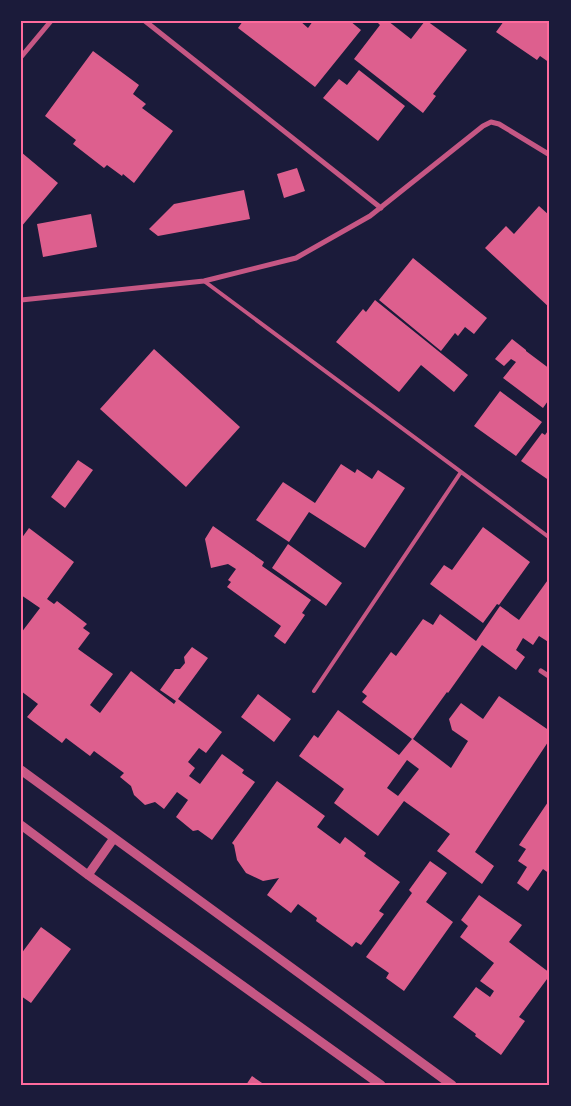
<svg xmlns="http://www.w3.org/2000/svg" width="571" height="1106" font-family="'Roboto Serif',serif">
<rect width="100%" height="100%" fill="#1b1b3a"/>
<path fill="#dd5f8e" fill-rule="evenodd" d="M243,21H300L308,28L313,21H350L361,30L315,87L238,28Z
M376,21H388L411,39L425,21H427L467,50L433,94L436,96L423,113L354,59L380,25Z
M504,21H550V63L540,56L537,60L496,32Z
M93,51L139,85L133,94L146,104L142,108L173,131L134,183L123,174L122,176L107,165L104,168L73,144L76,140L45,116Z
M359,70L405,106L378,141L323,98L339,79L347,85Z
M21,152L58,183L21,227Z
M297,168L305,191L284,198L277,174Z
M244,190L250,219L158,236L149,229L174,204Z
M539,206L550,216V308L485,248L506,226L514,234Z
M91,214L97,247L43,257L37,224Z
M413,258L487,318L474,334L465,327L458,336L455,333L441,351L379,300Z
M375,300L468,375L454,392L421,365L399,392L336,342L363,309L366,312Z
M512,339L526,350V351L550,369V398L543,408L503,378L516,362L511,359L504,366L495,359Z
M154,349L240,427L186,487L100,409Z
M500,391L542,422L516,456L474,426Z
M550,428V481L521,461L542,433L545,435Z
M78,460L93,470L65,508L51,497Z
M341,464L355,473L357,469L372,479L378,470L405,488L365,548L309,512L289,542L256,520L283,482L315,503Z
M213,526L264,562L262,566L311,600L302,613L305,615L285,644L274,636L281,626L227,587L231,582L228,580L236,569L228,564L211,568L205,539Z
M483,527L530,562L499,605L497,604L483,623L430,584L444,565L452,570Z
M29,528L74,562L47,599L54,604L57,601L87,624L83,628L90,633L78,649L113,674L90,705L100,713L131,671L174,704L176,701L160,690L175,669H180L185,663L184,657L192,647L208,658L178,699L222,732L206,753L199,748L188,762L195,768L189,776L200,784L222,754L244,770L242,773L255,782L212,840L198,830L193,831L176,817L188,800L177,792L164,809L155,802L145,805L134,795L131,786L120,777L124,773L94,751L90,756L66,738L62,743L27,717L38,704L21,691V633L40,608L21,595V539Z
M288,544L342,583L326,606L272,568Z
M550,577V643L539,636L533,645L523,638L516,650L525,657L516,670L482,645L448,693L447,692L413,739L451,768L468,741L452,730L449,719L461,703L483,719L499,696L550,731V739L475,852L494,866L482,884L437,851L450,834L404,801L378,836L334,803L344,789L299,756L314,735L318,738L338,710L399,755L412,739L362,702L367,696L362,692L391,652L396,656L423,619L433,625L440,614L476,641L500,606L519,620ZM407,760L419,769L398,796L387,788Z
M258,694L291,719L274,742L241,717Z
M277,781L325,816L317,827L340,844L345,837L366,853L364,856L400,882L379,911L384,914L361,945L356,942L352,947L316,921L317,918L298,904L291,913L267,895L279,878L263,881L246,873L237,860L234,845L232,843Z
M550,799V874L543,869L528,891L517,883L527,867L518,861L526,849L519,845Z
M430,861L447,873L426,902L453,922L404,991L386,978L389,973L366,957L412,893L409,890Z
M479,895L522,925L509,942L550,973V975L519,1017L525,1021L501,1055L475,1036L476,1034L453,1017L476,987L490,997L494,991L480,981L494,963L460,937L468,926L461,920Z
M41,927L71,949L31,1003L21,996V954Z
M252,1076L265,1085H246Z"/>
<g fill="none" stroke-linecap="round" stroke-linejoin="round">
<path stroke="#c65784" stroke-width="4" d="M204,281L550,538
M314,691L461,472"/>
<path stroke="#c65784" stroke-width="5" d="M145,21L381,208
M21,57L51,21
M21,300L204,281L296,258L370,216L483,126L491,122L499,124L550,155
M541,671L550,677"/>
<path stroke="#c65784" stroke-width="9" d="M21,770L452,1085
M21,825L88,875L381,1085
M88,875L114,838"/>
</g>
<rect width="571" height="1106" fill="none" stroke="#1b1b3a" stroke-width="45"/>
<rect x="22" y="22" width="526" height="1062" fill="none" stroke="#ff6b9d" stroke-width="2"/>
</svg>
